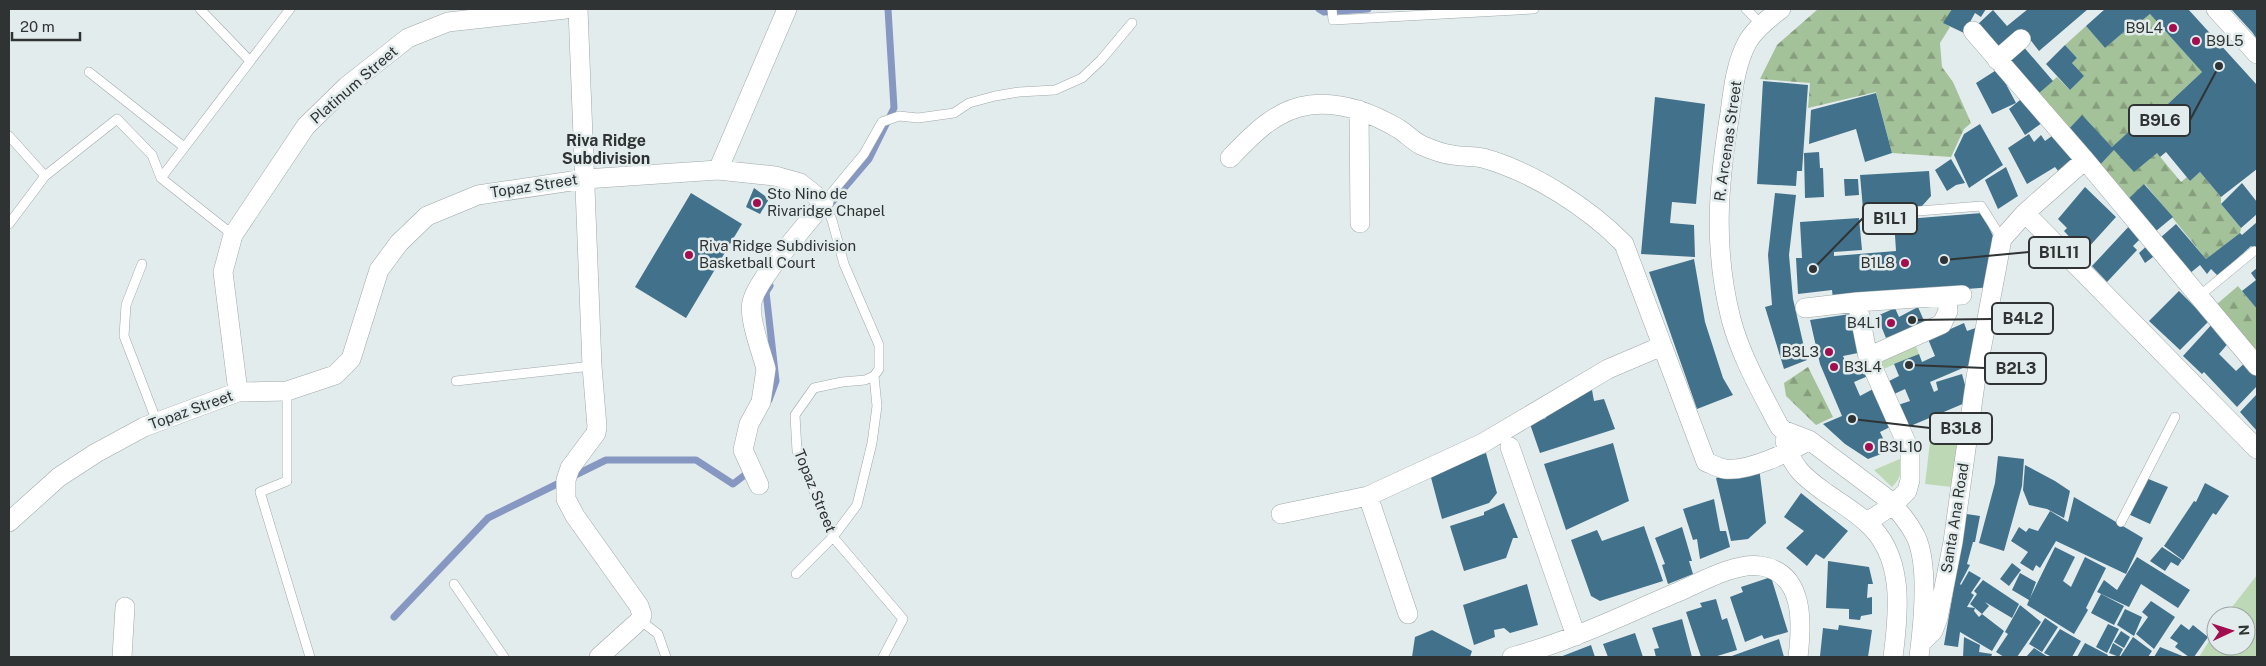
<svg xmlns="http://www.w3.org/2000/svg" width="2266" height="666" font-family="'Public Sans',sans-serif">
<defs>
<pattern id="forest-firs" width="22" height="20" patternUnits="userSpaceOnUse" patternTransform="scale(1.25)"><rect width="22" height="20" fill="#a4c299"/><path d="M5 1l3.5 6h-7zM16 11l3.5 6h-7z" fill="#869e7d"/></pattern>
</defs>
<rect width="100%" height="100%" fill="#e3eced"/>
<path fill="#bdd8b4" d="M1914,341L1919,354L1881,370L1879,362L1881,358Z
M1933,417L1970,420L1961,488L1925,484Z
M1902,458C1902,471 1901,478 1892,487L1874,470Z
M2257,575V657H2199L2216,630V646H2246V616H2225Z"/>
<path fill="url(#forest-firs)" d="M1818,9H1952L1944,23L1950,27L1940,43L1942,67L1953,82L1971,123L1964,129L1951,157L1892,153L1876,92L1808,108L1810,83L1760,79L1777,45Z
M2150,14L2202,72L2138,132L2134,128L2112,147L2082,116L2066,132L2037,95L2057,77L2070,90L2083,76L2072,63L2077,58L2065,45L2086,26L2105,48L2129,27L2135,26Z
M2114,150L2157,153L2181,182L2187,177L2190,181L2200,172L2221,197V204L2241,228L2240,233L2206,259L2145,184L2127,200L2099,166Z
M2238,286L2257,309V353L2217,304Z
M1808,367L1833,417L1816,425L1786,396L1784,383Z"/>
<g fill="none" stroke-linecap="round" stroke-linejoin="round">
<path stroke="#8698c2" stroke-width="7" d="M1319,9L1324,12L1368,9
M828,207L869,159L894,108L888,9
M769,400L776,381L766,292L770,286
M394,617L488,518L606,460H696L733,484L750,471"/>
</g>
<path fill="#42718b" d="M1952,9H1986L1981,17L1975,13L1964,33L1943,23Z
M2028,9H2088L2039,51L2025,33L1998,54L1976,26L1993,10L2007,26Z
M2105,9H2188L2257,85V169L2221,197L2200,172L2190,181L2166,152L2160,157L2157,153L2134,172L2114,150L2099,166L2066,132L2082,115L2112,147L2134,127L2138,132L2202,72L2150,14L2135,26L2133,24L2105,48L2086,26Z
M2231,9H2257V39L2252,32Z
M2022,45L2053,81L2037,95L2007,58Z
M2065,45L2077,58L2072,63L2084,76L2070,90L2046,64Z
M1998,69L2016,103L1992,114L1976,83Z
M1763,81L1808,85L1802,171H1797L1796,186L1757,184Z
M1876,93L1892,153L1865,162L1856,129L1809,144L1811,110Z
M2025,96L2042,123L2025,135L2009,109Z
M1655,97L1705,104L1696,204L1672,202L1670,223L1694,225L1695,257L1641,254Z
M1980,124L2003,165L1969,188L1954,155L1964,134Z
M2056,133L2075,162L2059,172L2055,167L2027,184L2008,148L2029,134L2034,142L2041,135L2045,141Z
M1819,152L1820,168H1823L1824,197L1805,198L1804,153Z
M1951,159L1965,183L1956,185L1947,191L1935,170Z
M2006,167L2018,196L1998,209L1985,180Z
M1929,171L1931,196L1922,206H1912V202L1891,203V208L1863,209L1860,175Z
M1844,179H1858L1859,195L1845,196Z
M2242,183L2257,202V214L2241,228L2221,204Z
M2144,184L2173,217L2156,231L2127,200Z
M2085,187L2116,217L2087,249L2079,241L2076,244L2064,231L2067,228L2058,219Z
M754,188L769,199L760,214L746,207Z
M691,193L742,224L686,318L635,287Z
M1775,193L1796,195L1789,255L1793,299L1807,360L1784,369L1765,307L1772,305L1768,255Z
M1982,213L1993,236L1998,235L1993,287L1833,299L1832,290L1798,294L1796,258H1802L1800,222L1859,218L1862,250L1834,252V256L1896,251L1894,220Z
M2257,222V247L2254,249L2251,246L2218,276L2211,269L2207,274L2200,265L2189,274L2160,238L2176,224L2206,259L2240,233L2242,235Z
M2132,223L2143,236L2133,246L2137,250L2107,282L2092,266Z
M2150,243L2157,254L2145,263L2139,253Z
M1694,259L1705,322L1723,378L1733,395L1697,409L1649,272Z
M2257,268V309L2242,291L2256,280L2251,273Z
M2179,291L2209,321L2180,350L2149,321Z
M1918,307L1925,323L1886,338L1877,316L1895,308L1899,317Z
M1850,314L1858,353L1843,356L1849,370L1863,364L1868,376L1854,382L1860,396L1873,389L1890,427L1880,432L1889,451L1868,459L1845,444L1823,424L1842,416L1820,364L1810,320Z
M2214,322L2231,340L2219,354L2236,371L2248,360L2257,370V386L2237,407L2204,372L2202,374L2183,356Z
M1964,323L1967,331L1984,325L1977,362L1930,382L1934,392L1938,390L1936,382L1962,374L1967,392L1963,396L1965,403L1908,427L1898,405L1910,401L1905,389L1892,395L1887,382L1899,376L1894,364L1919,354L1922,362L1935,356L1928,339Z
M1592,390L1594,401L1604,399L1615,429L1540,453L1530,424L1546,418L1545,413L1561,408V403L1578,398V393Z
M2257,394V431L2240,412Z
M1613,443L1629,501L1566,530L1544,464Z
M1486,453L1497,493L1489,503L1442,519L1429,470Z
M1998,456L2024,459L2022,486L2004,551L1979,543L1995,483Z
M2025,465L2055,481L2070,491L2064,518L2047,509L2029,505L2023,490Z
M1759,467L1766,523L1748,539L1731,541L1716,478Z
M2146,478L2168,487L2150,524L2128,514Z
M2205,483L2229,496L2216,515L2213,513L2183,560L2164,546L2194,501L2196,502Z
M1801,493L1848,531L1824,559L1816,554L1807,566L1786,548L1804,531L1784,517Z
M2074,497L2143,538L2126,574L2056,541L2040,568L2036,565L2033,571L2020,563L2028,552L2011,541L2019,527L2026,532L2029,528L2038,531L2050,511L2068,522Z
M1714,499L1720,531H1726L1730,547L1700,559L1697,539L1693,540L1683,509Z
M1504,503L1518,538H1513L1506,558L1464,571L1450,526L1484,515V512Z
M1960,513L1980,516L1975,542H1973L1967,564L1970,565L1960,584L1961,585L1969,571L1981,578L1971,593L1974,595L1967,607L1975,608L1970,604L1977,594L1974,591L1983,580L2019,604L2012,618L1985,602L1989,606L1982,614L1975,608L1974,611L1979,617L1982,614L2004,631L1992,651L1960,632L1958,647L1944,645L1955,581L1951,578Z
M1644,526L1663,581L1600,601L1591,596L1571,540L1597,530L1602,541Z
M1682,527L1692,561H1689L1693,574L1668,584L1662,565L1665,564L1655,538Z
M2055,547L2075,557L2063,581L2071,587L2085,557L2106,568L2086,608L2088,610L2074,634L2027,605L2029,600L2012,590L2020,573L2036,582L2030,598Z
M2162,547L2182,560L2178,566L2171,562L2165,571L2150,561Z
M2137,557L2190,590L2178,608L2141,584L2129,607L2097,592L2104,580L2117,590Z
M1828,561L1869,567L1873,584H1868L1867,598L1872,597V614L1861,616L1860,620L1849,619V609L1826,608Z
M2012,563L2021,570L2009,586L2000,579Z
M1771,577L1788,632L1764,639L1762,635L1745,642L1730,597L1743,592L1741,587Z
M1527,584L1538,625L1510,633L1504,628L1494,630L1495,637L1474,645L1463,605Z
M2101,594L2124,606L2114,625L2091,613Z
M1716,599L1722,620L1727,618L1737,650L1714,657H1701L1686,612L1702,607L1700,603Z
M2151,601L2175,617L2154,649L2136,634L2148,617L2142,612Z
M2020,605L2041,622L2017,657H2004L1996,652L2008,634L2005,632Z
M2125,609L2142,617L2134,636L2117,625Z
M2045,618L2058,627L2042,652L2029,644Z
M1682,619L1692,657H1656L1654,649L1659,648L1652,628Z
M2108,624L2119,629L2107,653L2096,647Z
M2181,624L2189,630L2193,625L2208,637L2194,657H2189L2175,647L2178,643L2170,638Z
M1839,625L1872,630L1868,657L1820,656L1823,628L1838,630Z
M2060,629L2081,641L2072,657H2052L2044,653Z
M1432,630L1472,651L1470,657H1412L1415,637Z
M2121,631L2130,637L2124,648L2114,642Z
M1635,633L1643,657H1608L1603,644Z
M1964,637L1980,645L1979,652L1992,654L1991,657H1963Z
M2133,637L2152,651L2148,657H2120Z
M1779,639L1784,657H1729Z
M2085,643L2108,655L2107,657H2077Z
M2113,643L2123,649L2119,657L2109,653Z
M1591,645L1595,657H1560Z
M2160,647L2185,657H2154Z
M2034,648L2048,657H2026Z"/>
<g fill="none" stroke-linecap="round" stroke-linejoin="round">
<defs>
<path id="lane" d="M200,9L250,61
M1332,9L1333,20L1534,9
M1746,9L1762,25
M89,72L184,147
M9,136L45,176
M161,178L290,9
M1894,213L1981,206L2002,239
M9,224L45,176L117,119L152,155L161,178L233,235
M142,264L126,305L124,336L157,422
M2198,297L2254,251
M456,381L592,366
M287,391V481L260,492L310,657
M2121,522L2175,417
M796,574L833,537L857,505L872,443L877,406L874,376
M454,584L504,657
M640,620L658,634L666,657
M883,657L903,619L833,537L797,451L795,415L814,388L842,382L865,380L874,376L879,369V345L844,264L832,220L824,202L864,154L882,122L899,116L918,118L954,113L969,103L995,96L1019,92L1055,90L1082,78L1101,60L1132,23"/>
<path id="street" d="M578,9L592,366L597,427L596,433L570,468L566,480V499L575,516L639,606L642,615L640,620L599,657
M1781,9C1769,18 1756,28 1748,41C1736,62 1733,89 1730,113C1718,185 1713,248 1731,319C1741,357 1761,391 1779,426L1783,430L1809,440L1885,497C1896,507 1909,523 1916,537C1929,565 1923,626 1919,657
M2216,9L2257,54
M1973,31L2085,160L2257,366
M1997,60L2021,39
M1359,110L1360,223
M1230,158C1252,135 1276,109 1310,105C1342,101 1372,113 1399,129C1407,134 1413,141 1421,145C1430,149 1443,154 1453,155C1463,157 1474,156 1483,158C1533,172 1589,208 1624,244L1706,462C1712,464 1718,468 1725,469C1748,472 1790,452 1809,440
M718,170L787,9
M2025,213L2257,449
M1857,302L1868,357L1910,451V480L1907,491L1893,505L1867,522
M1805,308L1857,302L1962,295
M1868,357L1942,324L1948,311L1947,296
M238,392L223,272L233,235L306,126L347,86L408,38L448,22L566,9
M1785,441C1792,468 1804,477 1826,493C1839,502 1854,511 1866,522C1905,555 1899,612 1893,657
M1510,447L1576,636
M1368,496L1408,614
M1281,514L1368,496L1483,443L1608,369L1662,346
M9,522L59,477L96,453L144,427L238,392L287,391L335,375L351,359L379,270L399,243L427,216L478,195L585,179L718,170L775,176L800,183L824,202C807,225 758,277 752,302C748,318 762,353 766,369L761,402L749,424L743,450L759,485
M1921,643L1933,631L1938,618L1953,542L1976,377L2002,239L2025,213L2085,160
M122,657L125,607
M1512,657C1533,651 1555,644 1577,635C1611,622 1644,606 1678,592C1701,582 1736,562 1761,566C1805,573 1802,624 1798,657"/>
</defs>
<use href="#lane" stroke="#a0a8a9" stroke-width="10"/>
<use href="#street" stroke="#a0a8a9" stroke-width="20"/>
<use href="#lane" stroke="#fff" stroke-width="9"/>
<use href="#street" stroke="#fff" stroke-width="19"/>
</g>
<g fill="#a20e4f" stroke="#e3eced" stroke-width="2">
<circle cx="2173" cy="28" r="5"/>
<circle cx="2196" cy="41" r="5"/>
<circle cx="757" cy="203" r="5"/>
<circle cx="689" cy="255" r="5"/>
<circle cx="1905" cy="263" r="5"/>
<circle cx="1891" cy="323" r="5"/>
<circle cx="1829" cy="352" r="5"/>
<circle cx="1834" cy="367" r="5"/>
<circle cx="1869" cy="447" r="5"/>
</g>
<g text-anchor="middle" stroke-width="5" stroke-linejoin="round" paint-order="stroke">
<g font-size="15" fill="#303333" stroke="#e3eced" text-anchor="start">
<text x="2163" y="33" text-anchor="end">B9L4</text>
<text x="2206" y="46">B9L5</text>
<text x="767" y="199">Sto Nino de<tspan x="767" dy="17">Rivaridge Chapel</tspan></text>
<text x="699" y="251">Riva Ridge Subdivision<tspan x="699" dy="17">Basketball Court</tspan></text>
<text x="1895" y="268" text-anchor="end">B1L8</text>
<text x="1881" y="328" text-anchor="end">B4L1</text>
<text x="1819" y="357" text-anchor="end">B3L3</text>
<text x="1844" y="372">B3L4</text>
<text x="1879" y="452">B3L10</text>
</g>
<g font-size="15" fill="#303333" stroke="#e3eced">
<text transform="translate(354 85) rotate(-41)" y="5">Platinum Street</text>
<text transform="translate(1728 141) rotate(-82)" y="5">R. Arcenas Street</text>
<text transform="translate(534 186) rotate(-9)" y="5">Topaz Street</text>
<text transform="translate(191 410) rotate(-20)" y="5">Topaz Street</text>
<text transform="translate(815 491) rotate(68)" y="5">Topaz Street</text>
<text transform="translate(1955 518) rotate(-81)" y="5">Santa Ana Road</text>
</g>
<g font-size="16" font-weight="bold" fill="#303333" stroke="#e3eced">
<text x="606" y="146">Riva Ridge<tspan x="606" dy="18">Subdivision</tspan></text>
</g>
</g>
<path fill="none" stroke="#303333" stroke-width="2" d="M2219 66L2190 120M1813 269L1863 218M1944 260L2029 252M1912 320L1992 319M1909 365L1985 368M1852 419L1930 428"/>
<g fill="#303333" stroke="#e3eced" stroke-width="2">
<circle cx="2219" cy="66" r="5"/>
<circle cx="1813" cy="269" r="5"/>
<circle cx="1944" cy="260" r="5"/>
<circle cx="1912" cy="320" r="5"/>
<circle cx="1909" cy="365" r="5"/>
<circle cx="1852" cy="419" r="5"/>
</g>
<g fill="#e3eced" stroke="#303333" stroke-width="2">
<rect x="2129" y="105" width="61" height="31" rx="5"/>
<rect x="1863" y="203" width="54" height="31" rx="5"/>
<rect x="2029" y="237" width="61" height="31" rx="5"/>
<rect x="1992" y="303" width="61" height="31" rx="5"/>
<rect x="1985" y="353" width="61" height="31" rx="5"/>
<rect x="1930" y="413" width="62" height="31" rx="5"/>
</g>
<g font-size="16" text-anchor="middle" font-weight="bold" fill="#303333">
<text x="2160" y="126">B9L6</text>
<text x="1890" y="224">B1L1</text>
<text x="2059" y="258">B1L11</text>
<text x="2023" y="324">B4L2</text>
<text x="2016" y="374">B2L3</text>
<text x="1961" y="434">B3L8</text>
</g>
<rect width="2266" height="666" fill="none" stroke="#303333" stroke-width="20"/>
<g transform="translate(2231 631) rotate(86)"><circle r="24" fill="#e3eced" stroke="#9ba2a3"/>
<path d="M0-4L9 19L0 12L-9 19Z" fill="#a20e4f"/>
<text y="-8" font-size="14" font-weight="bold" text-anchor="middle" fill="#303333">N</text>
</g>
<path d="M12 32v8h68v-8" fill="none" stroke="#303333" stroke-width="2.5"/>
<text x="20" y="32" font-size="15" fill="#303333" stroke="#e3eced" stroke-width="4" paint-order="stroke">20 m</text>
</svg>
